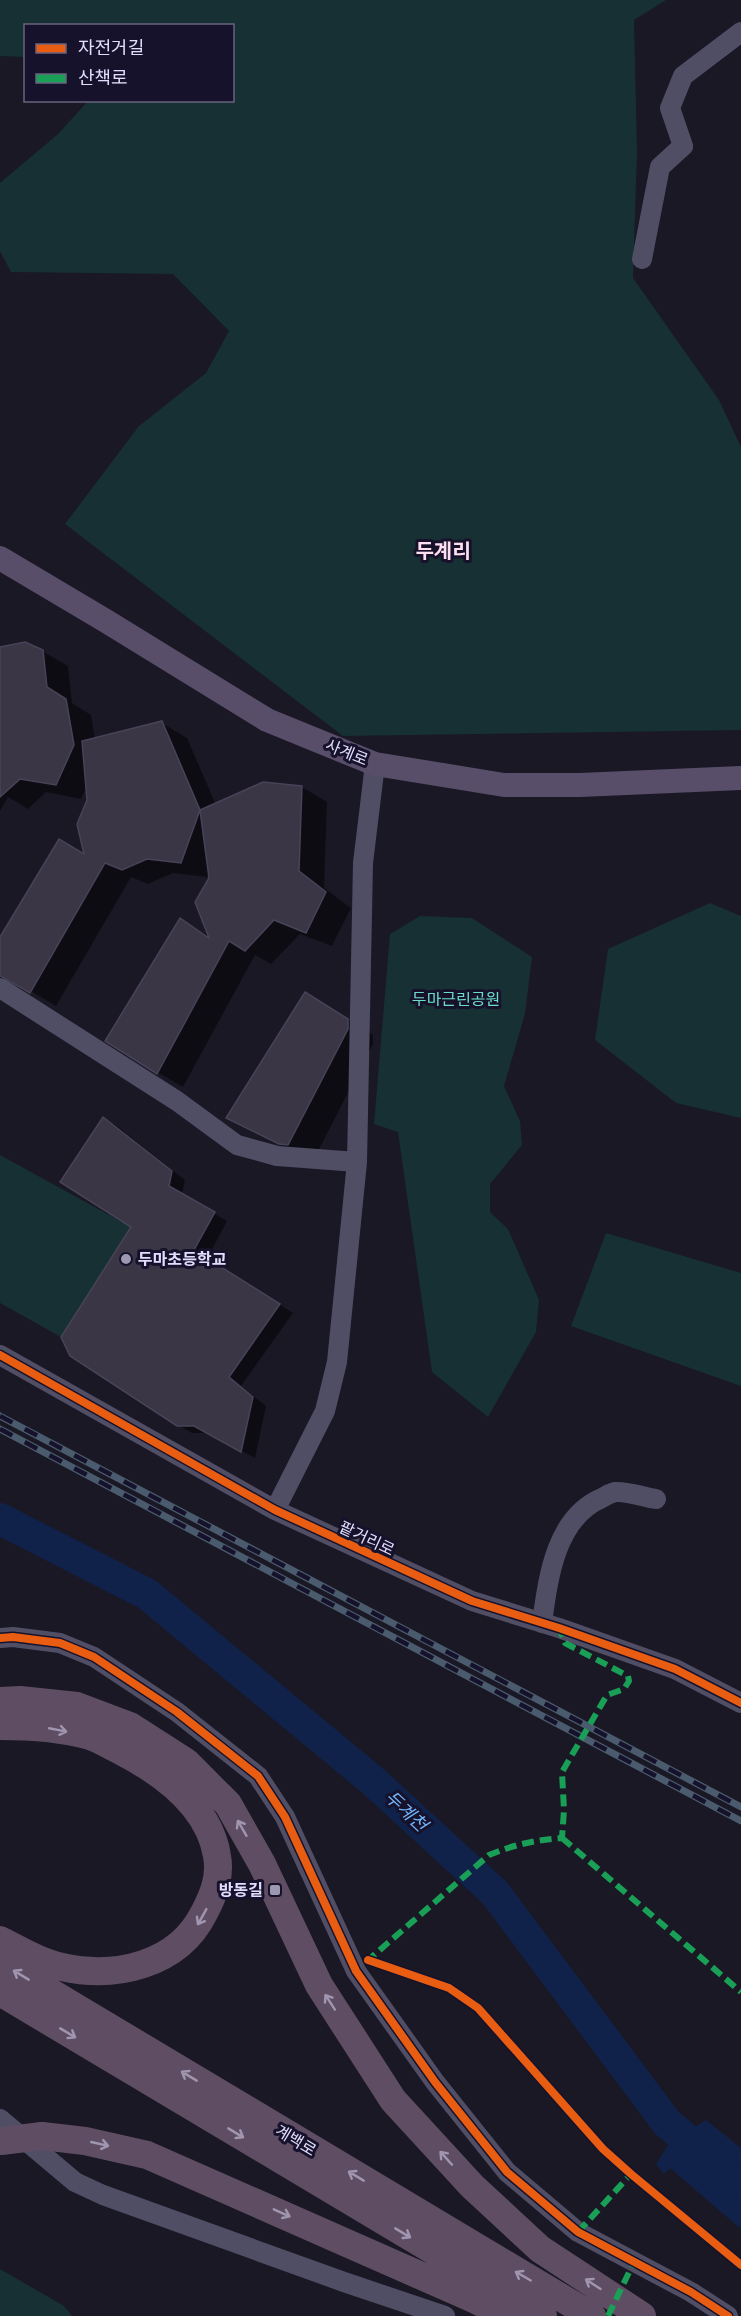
<svg xmlns="http://www.w3.org/2000/svg" width="741" height="2316" font-family="Barlow,'Noto Sans KR',sans-serif">
<rect width="100%" height="100%" fill="#1a1825"/>
<path fill="#163033" d="M0,0H666L634,20L637,151L633,278L719,400L741,447V730L343,736L65,524L139,426L206,373L229,331L173,274L11,272L0,251V183L58,134L88,101L232,100V26H26L25,57L0,56Z
M710,903L741,916V1118L676,1103L595,1040L608,949Z
M420,916L472,918L532,957L525,1014L504,1086L520,1121L522,1145L490,1184V1212L508,1229L539,1300L536,1332L488,1417L432,1372L398,1132L374,1124L390,934Z
M0,1155L131,1227L61,1337L0,1303Z
M606,1233L741,1273V1386L571,1326Z
M0,2269L64,2306L72,2316H0Z"/>
<path fill="#102249" d="M673,2116L691,2129L706,2120L741,2148V2229L670,2168L664,2174L656,2164L669,2144L660,2129Z"/>
<path fill="#0007" d="M0,649L42,651L68,666L72,703L91,715L95,739L162,723L187,738L216,805L302,787L327,802L324,888L351,908L332,946L300,934L271,964L255,955L183,1087L157,1072L181,920L211,937L210,870L207,877L173,873L148,884L131,877L56,1006L29,990L21,991L0,979V940L86,856L89,800L87,786L81,799L46,792L28,809L8,797L0,811Z
M331,1009L373,1035V1044L314,1159L306,1158L228,1117Z
M104,1119L117,1126L185,1180L182,1195L227,1221L207,1259L293,1313L241,1386L266,1406L255,1458L209,1433H192L178,1425L133,1227Z"/>
<g fill="none" stroke-linecap="round" stroke-linejoin="round">
<path stroke="#102249" stroke-width="32" d="M0,1519L147,1594L373,1781L495,1893L667,2123L741,2184"/>
</g>
<path fill="#3a3646" stroke="#484358" stroke-width="1.5" d="M25,642L43,650L47,687L66,699L74,745L56,785L20,779L0,797V647Z
M162,721L200,810L181,863L147,859L122,870L105,863L30,993L0,976V937L59,839L84,854L77,824L87,800L82,741Z
M263,782L302,786L299,871L326,892L306,933L274,920L245,951L229,941L157,1074L105,1041L180,918L209,938L195,902L209,878L200,810Z
M305,992L348,1019V1029L288,1145L279,1144L226,1118Z
M103,1117L172,1171L169,1186L215,1212L194,1250L280,1304L229,1377L253,1397L241,1452L194,1426H177L70,1356L61,1337L131,1227L60,1182Z"/>
<g fill="none" stroke-linecap="round" stroke-linejoin="round">
<path stroke="#504e65" stroke-width="20" d="M642,259L660,167L683,146L670,108L683,76L741,32
M0,988L177,1101L237,1145L277,1156L357,1162
M0,1355L275,1510L472,1601L559,1628L675,1669L741,1703
M275,1510L325,1411L337,1362L357,1162L363,863L375,764
M542,1623C548,1579 555,1518 602,1498C605,1496 611,1493 615,1492C627,1491 644,1497 656,1499
M0,1638L13,1637L60,1643L94,1657L177,1712L258,1776L285,1817L356,1971L435,2082L507,2172L578,2232L691,2292L728,2316
M0,2119L75,2182L103,2195L344,2282L445,2316"/>
<path stroke="#594e6a" stroke-width="24" d="M0,558L106,621L267,720L375,764L504,785H580L741,778"/>
<path stroke="#5f4e63" stroke-width="28" d="M0,1701L20,1700L77,1706L130,1726L186,1762L228,1804L262,1864L319,1985L393,2100L472,2186L540,2249L642,2316
M0,1726C30,1726 61,1728 90,1736C100,1739 110,1746 119,1750C162,1772 209,1805 217,1856C221,1877 213,1896 204,1913C178,1965 116,1979 62,1967C40,1962 20,1950 0,1940
M0,1962L592,2316
M0,1992L543,2316
M42,2136L85,2141L147,2155L476,2300L507,2316"/>
<defs>
<path id="rail" d="M0,1416L741,1807
M0,1429L741,1821"/>
</defs>
<use href="#rail" stroke="#495b6d" stroke-width="7"/>
<use href="#rail" stroke="#17122b" stroke-width="4.5" stroke-dasharray="14" stroke-linecap="butt"/>
<path stroke="#5f4e63" stroke-width="28" d="M1,2141L42,2136"/>
<path stroke="#1a9f57" stroke-width="6" stroke-dasharray="12 6" stroke-linecap="butt" d="M562,1838L741,1992
M366,1962L489,1855C513,1845 535,1840 562,1838L564,1810L562,1772L607,1695L624,1689L629,1681L628,1676L565,1643L559,1628
M578,2232L631,2174
M608,2316L634,2262"/>
<defs>
<path id="cycleway" d="M0,1355L275,1510L472,1601L559,1628L675,1669L741,1703
M0,1638L13,1637L60,1643L94,1657L177,1712L258,1776L285,1817L356,1971L435,2082L507,2172L578,2232L691,2292L728,2316
M368,1960L449,1988L478,2008L603,2149L631,2174L741,2265"/>
</defs>
<use href="#cycleway" stroke="#17122b" stroke-width="11"/>
<use href="#cycleway" stroke="#e95d12" stroke-width="8"/>
</g>
<defs><path id="oneway-shaft" d="M-6 0H5M1.5-3L5.5 0L1.5 3" fill="none" stroke-width="1.6" stroke-linecap="round" stroke-linejoin="round" transform="scale(1.5)"/></defs>
<g stroke="#a096b0">
<use href="#oneway-shaft" transform="translate(58 1730) rotate(11)"/>
<use href="#oneway-shaft" transform="translate(242 1828) rotate(-120)"/>
<use href="#oneway-shaft" transform="translate(202 1917) rotate(119)"/>
<use href="#oneway-shaft" transform="translate(21 1975) rotate(-149)"/>
<use href="#oneway-shaft" transform="translate(330 2002) rotate(-123)"/>
<use href="#oneway-shaft" transform="translate(68 2033) rotate(31)"/>
<use href="#oneway-shaft" transform="translate(189 2076) rotate(-149)"/>
<use href="#oneway-shaft" transform="translate(236 2133) rotate(31)"/>
<use href="#oneway-shaft" transform="translate(100 2144) rotate(13)"/>
<use href="#oneway-shaft" transform="translate(446 2158) rotate(-132)"/>
<use href="#oneway-shaft" transform="translate(356 2176) rotate(-149)"/>
<use href="#oneway-shaft" transform="translate(282 2213) rotate(24)"/>
<use href="#oneway-shaft" transform="translate(403 2233) rotate(31)"/>
<use href="#oneway-shaft" transform="translate(523 2276) rotate(-150)"/>
<use href="#oneway-shaft" transform="translate(593 2284) rotate(-147)"/>
</g>
<g fill="#9c98b2" stroke="#17122b" stroke-width="2">
<circle cx="126" cy="1259" r="6"/>
<rect x="269" y="1884" width="12" height="12" rx="3"/>
</g>
<g text-anchor="middle" stroke-width="6" stroke-linejoin="round" paint-order="stroke">
<g font-size="16" fill="#e2ddfe" stroke="#17122b">
<text transform="translate(347 752) rotate(22)" y="6">사계로</text>
<text transform="translate(367 1538) rotate(25)" y="6">팥거리로</text>
<text transform="translate(296 2140) rotate(31)" y="6">계백로</text>
</g>
<g font-size="16" fill="#6addc5" stroke="#17122b">
<text x="456" y="1005">두마근린공원</text>
</g>
<g font-size="16" font-weight="bold" fill="#e2ddfe" stroke="#17122b" text-anchor="start">
<text x="138" y="1265">두마초등학교</text>
<text x="263" y="1896" text-anchor="end">방동길</text>
</g>
<g font-size="18" font-style="italic" fill="#6fb4fa" stroke="#17122b">
<text transform="translate(406 1811) rotate(43)" y="6">두계천</text>
</g>
<g font-size="20" font-weight="bold" fill="#fedff1" stroke="#17122b">
<text x="443" y="558">두계리</text>
</g>
</g>
<rect x="24" y="24" width="210" height="78" fill="#17122b" stroke="#68637f" stroke-width="1.5"/>
<rect x="36" y="44" width="30" height="9" fill="#e95d12" stroke="#68637f" stroke-width="1.5"/>
<text x="78" y="54" font-size="18" fill="#e2ddfe">자전거길</text>
<rect x="36" y="74" width="30" height="9" fill="#1a9f57" stroke="#68637f" stroke-width="1.5"/>
<text x="78" y="84" font-size="18" fill="#e2ddfe">산책로</text>
</svg>
